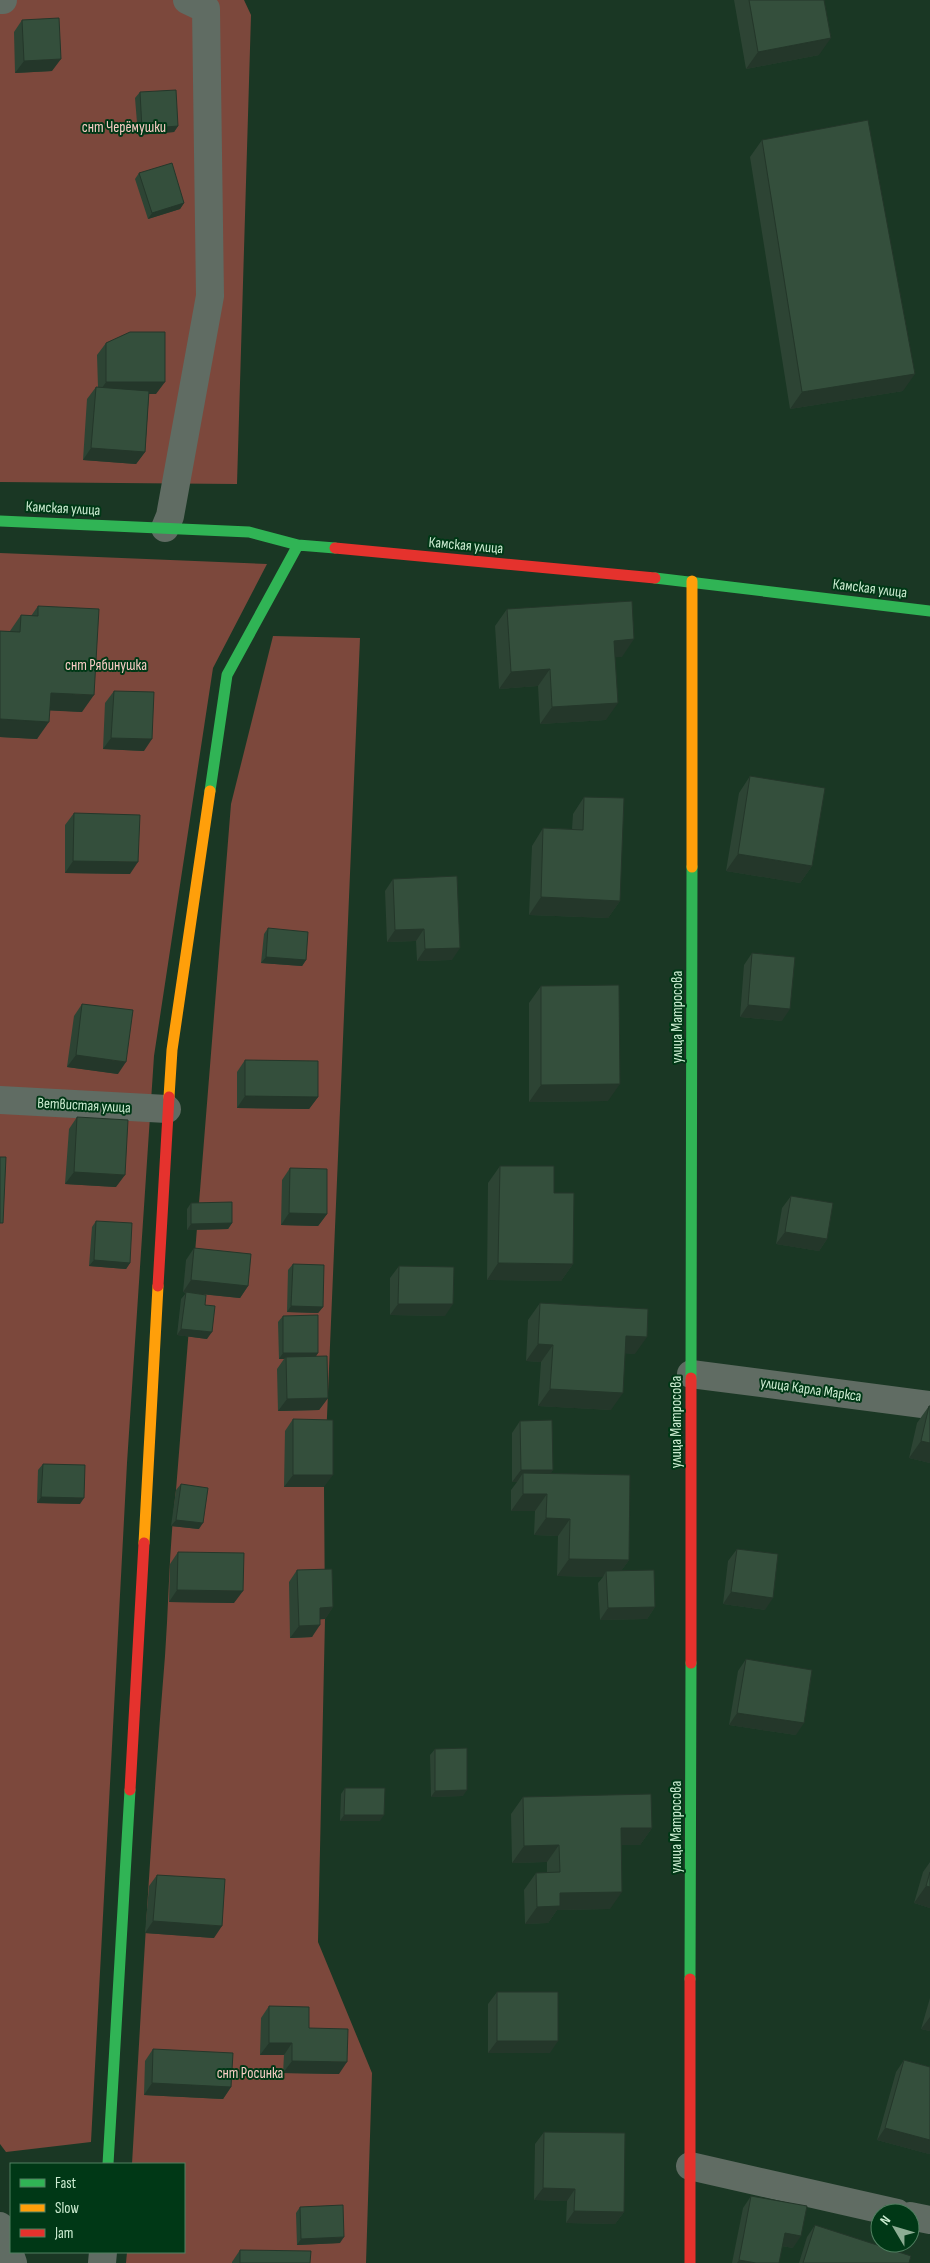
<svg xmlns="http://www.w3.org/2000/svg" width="930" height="2263" font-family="'Sofia Sans Condensed',sans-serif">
<rect width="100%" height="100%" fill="#1a3724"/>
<path fill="#7c483c" d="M0,0H244L251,15L237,484L0,482Z
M0,553L267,564L213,668L154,1056L127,1463L91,2142L6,2152L0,2144Z
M273,636L360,638L324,1487L325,1619L318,1942L372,2073L366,2263H126L127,2252H184V2164H132C142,1995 151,1825 165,1656C169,1601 169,1545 176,1490L231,804Z"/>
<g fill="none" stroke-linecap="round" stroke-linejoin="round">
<path stroke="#606c63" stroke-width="28" d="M0,0H3
M165,528L170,516L210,296L206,9L187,0
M0,1100L167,1109
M691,1374L930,1405
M690,2166L897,2213
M910,2216L930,2220
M0,2226L13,2263
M102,2263L103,2252"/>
<path stroke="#30b455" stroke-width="11" d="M0,521L249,532L298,545L335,548
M655,578L930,611
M210,791L227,675L298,545
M691,1378L692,867
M690,1979L691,1663
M108,2164L130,1790"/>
<path stroke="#ff9f0a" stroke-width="11" d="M692,867V581
M169,1097L172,1050L210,791
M144,1543L158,1286"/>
<path stroke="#e5322d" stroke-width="11" d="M335,548L655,578
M158,1286L169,1097
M691,1663V1378
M130,1790L144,1543
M690,2263V1979"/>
</g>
<path fill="#2d4434" d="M734,0H824L819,55L746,69Z
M22,20L52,71L15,73L14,32Z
M140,92L178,126L174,132L138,135L135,98Z
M762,140L903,391L790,409L750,157Z
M139,173L184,203L180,209L148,219L135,179Z
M106,343L156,394H149L145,452L136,464L83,460L87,399L96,387H98L97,355Z
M38,606L82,712L50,710L37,739L0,737V631H10L21,615L31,616Z
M507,609L622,657H615L606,720L540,724L538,686L499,689L495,626Z
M114,691L144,751L103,749L105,703Z
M750,776L812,866L800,883L726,871L739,793Z
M584,797L620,901L608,918L529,915L532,846L543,828L572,829L573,814Z
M74,813L130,874L65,873V825Z
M393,879L452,960L417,961L416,941L387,942L385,891Z
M268,928L306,960L302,966L261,963L264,934Z
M752,953L782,1021L740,1017L744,965Z
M541,986L608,1101L529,1102V1003Z
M82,1004L118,1074L67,1067L74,1016Z
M245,1060L318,1097L309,1109L237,1108V1072Z
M77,1117L116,1187L65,1184L69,1129Z
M500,1166L554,1193L573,1264L561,1281L487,1280L488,1183Z
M290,1168L327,1214L318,1226L281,1225L282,1180Z
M791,1196L827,1239L819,1251L776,1244L782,1208Z
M191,1203L232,1223L228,1229L187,1230V1209Z
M96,1221L130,1263L126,1269L89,1266L92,1227Z
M194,1248L248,1286L240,1298L190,1293L205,1305L207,1339L177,1335L181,1299L186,1293L183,1292L186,1260Z
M293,1264L323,1307L318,1313L287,1312L288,1270Z
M399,1266L445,1316L390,1315V1278Z
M540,1303L635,1354L625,1353L611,1410L538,1406L541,1362L526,1361L528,1320Z
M283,1316L318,1353L316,1356L328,1398L319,1410L278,1411L277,1369L284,1359H279L278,1322Z
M929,1406H930V1463L909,1458L917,1423Z
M293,1419L324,1487H284L285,1431Z
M520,1421L553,1470L550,1474L629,1560L621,1571L655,1607L647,1619L600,1620L598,1583L603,1577L557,1576L558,1536L534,1535L535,1511H511V1490L517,1482H512V1433Z
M43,1464L80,1504L37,1503L38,1470Z
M181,1484L199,1529L171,1526L176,1490Z
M737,1549L765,1610L723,1604L728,1561Z
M178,1552L234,1603L169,1602L170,1564Z
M297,1570L333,1607L325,1619H320L312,1637L290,1638L289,1582Z
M746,1659L796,1735L729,1725L738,1671Z
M435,1749L463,1796L431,1797L430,1755Z
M345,1788L380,1821H340L341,1794Z
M523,1797L652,1828L640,1845H621L610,1909L557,1910L548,1923L525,1924L524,1890L536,1873H547V1862L512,1863L511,1814Z
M930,1862V1908L914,1903L923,1872Z
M157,1875L214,1938L145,1933L149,1886Z
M497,1992L550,2053H488V2004Z
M930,1998V2031L921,2029Z
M269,2006L309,2028L339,2074L283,2073L284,2055H260L261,2018Z
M153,2049L231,2087L223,2099L144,2095L145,2061Z
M904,2060L930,2067V2153L929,2154L877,2140L896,2072Z
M544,2132L624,2212L615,2224L566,2223L567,2201L534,2200L535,2144Z
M751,2196L793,2248L782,2246L779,2263H732L743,2208Z
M300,2207L340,2243L297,2245L296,2213Z
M815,2225L909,2263H799L807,2237Z
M240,2250L310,2263H232V2262Z"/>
<path fill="#24372a" d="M831,38L819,55L746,69L758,52Z
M61,59L52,71L15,73L24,61Z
M178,126L174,132L138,135L142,129Z
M184,203L180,209L148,219L152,213Z
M915,374L903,391L790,409L802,392Z
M106,382H165L156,394H98Z
M91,448L145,452L136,464L83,460Z
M634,639L622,657L602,658L614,641Z
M550,669L538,686L499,689L511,672Z
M51,693L94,695L82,712L39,710Z
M618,703L606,720L540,724L552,707Z
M0,719L49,722L37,739L0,737Z
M111,738L152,739L144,751L103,749Z
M738,854L812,866L800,883L726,871Z
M73,861L138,862L130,874L65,873Z
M541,897L620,901L608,918L529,915Z
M424,929L416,941L387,942L395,930Z
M460,948L452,960L417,961L425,949Z
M266,957L306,960L302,966L261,963Z
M748,1005L790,1009L782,1021L740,1017Z
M76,1055L126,1062L118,1074L67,1067Z
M620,1084L608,1101L529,1102L541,1085Z
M245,1096L318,1097L309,1109L237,1108Z
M74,1172L125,1175L116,1187L65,1184Z
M289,1213L327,1214L318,1226L281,1225Z
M232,1223L228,1229L187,1230L191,1224Z
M785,1232L827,1239L819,1251L776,1244Z
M94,1260L130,1263L126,1269L89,1266Z
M498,1263L573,1264L561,1281L487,1280Z
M191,1280L248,1286L240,1298L183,1292Z
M398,1304H453L445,1316L390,1315Z
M291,1306L323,1307L318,1313L287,1312Z
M181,1329L212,1332L207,1339L177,1335Z
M626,1336L647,1337L635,1354L614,1353Z
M538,1344L553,1345L541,1362L526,1361Z
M283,1353H318L314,1359L286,1357L284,1359H279Z
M550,1389L623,1393L611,1410L538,1406Z
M328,1398L319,1410L278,1411L287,1399Z
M921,1441L930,1443V1463L909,1458Z
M521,1470H553L545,1482L523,1473L517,1482H512Z
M293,1475H333L324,1487H284Z
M523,1494H547L535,1511H511Z
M41,1497L84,1498L80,1504L37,1503Z
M546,1518L570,1519L558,1536L534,1535Z
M176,1520L203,1523L199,1529L171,1526Z
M569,1559L629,1560L617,1577L606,1571L603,1577L557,1576Z
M177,1590L243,1591L234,1603L169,1602Z
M731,1592L773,1598L765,1610L723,1604Z
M333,1607L325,1619L312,1620L320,1608Z
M655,1607L647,1619L600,1620L608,1608Z
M320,1625L312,1637L290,1638L299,1626Z
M737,1713L804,1723L796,1735L729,1725Z
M467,1790L463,1796L431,1797L435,1791Z
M344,1815H384L380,1821H340Z
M621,1828H652L640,1845H609Z
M559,1845L547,1862L512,1863L524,1846Z
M926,1886L930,1887V1908L914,1903Z
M622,1892L610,1909L557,1910L548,1923L525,1924L537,1907L560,1893Z
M153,1921L222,1926L214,1938L145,1933Z
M930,2017V2031L921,2029Z
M497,2041H558L550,2053H488Z
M269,2043H292L284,2055H260Z
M292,2061L347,2062L339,2074L283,2073Z
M152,2083L231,2087L223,2099L144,2095Z
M885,2128L930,2140V2153L929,2154L877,2140Z
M543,2188L575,2189L567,2201L534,2200Z
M574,2211L624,2212L615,2224L566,2223Z
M785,2233L801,2236L793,2248L777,2245Z
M344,2237L340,2243L297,2245L301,2239Z
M739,2260L756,2263H737Z"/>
<path fill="#344f3c" stroke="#24372a" d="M749,0H824L831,38L758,52Z
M59,18L61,59L24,61L22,20Z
M176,90L178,126L142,129L140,92Z
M868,120L915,374L802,392L762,140Z
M172,163L184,203L152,213L139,173Z
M130,332H165V382H106V343Z
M96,387L149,391L145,452L91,448Z
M632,601L634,639L614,641L618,703L552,707L550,669L511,672L507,609Z
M38,606L99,609L94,695L51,693L49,722L0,719V631L20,632L21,615L38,616Z
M114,691L154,692L152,739L111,738Z
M750,776L825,788L812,866L738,854Z
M584,797L624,798L620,901L541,897L543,828L583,830Z
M74,813L140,815L138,862L73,861Z
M457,876L460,948L425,949L424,929L395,930L393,879Z
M268,928L308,932L306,960L266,957Z
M752,953L795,957L790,1009L748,1005Z
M619,985L620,1084L541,1085V986Z
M82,1004L133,1010L126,1062L76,1055Z
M245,1060L318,1061V1097L245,1096Z
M77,1117L128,1120L125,1175L74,1172Z
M0,1157H6L3,1223H0Z
M500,1166H554V1193H574L573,1264L498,1263Z
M290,1168L327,1169V1214L289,1213Z
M791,1196L833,1203L827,1239L785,1232Z
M232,1202V1223L191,1224V1203Z
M96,1221L132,1223L130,1263L94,1260Z
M194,1248L251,1254L248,1286L191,1280Z
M293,1264L324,1265L323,1307L291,1306Z
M399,1266L454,1267L453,1304H398Z
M186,1292L206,1295L205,1305L215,1306L212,1332L181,1329Z
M540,1303L648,1309L647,1337L626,1336L623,1393L550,1389L553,1345L538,1344Z
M318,1315V1353H283V1316Z
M327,1356L328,1398L287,1399L286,1357Z
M929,1406H930V1443L921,1441Z
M293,1419L333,1420V1475H293Z
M552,1420L553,1470H521L520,1421Z
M43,1464L85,1465L84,1498L41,1497Z
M523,1473L630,1475L629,1560L569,1559L570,1519L546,1518L547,1494H523Z
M181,1484L208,1488L203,1523L176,1520Z
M737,1549L778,1554L773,1598L731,1592Z
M178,1552L244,1553L243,1591L177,1590Z
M332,1569L333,1607L320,1608V1625L299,1626L297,1570Z
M654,1570L655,1607L608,1608L606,1571Z
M746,1659L812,1670L804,1723L737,1713Z
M467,1748V1790L435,1791V1749Z
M345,1788H385L384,1815H344Z
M651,1794L652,1828H621L622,1892L560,1893V1906L537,1907L536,1873L560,1872L559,1845L524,1846L523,1797Z
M930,1872V1887L926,1886Z
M157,1875L225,1879L222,1926L153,1921Z
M497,1992H558V2041H497Z
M269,2006L309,2007V2028L348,2029L347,2062L292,2061V2043H269Z
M153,2049L233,2053L231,2087L152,2083Z
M904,2060L930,2067V2140L885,2128Z
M544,2132L625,2133L624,2212L574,2211L575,2189L543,2188Z
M751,2196L807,2206L801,2236L785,2233L779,2263H756L739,2260Z
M343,2205L344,2237L301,2239L300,2207Z
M815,2225L911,2256L909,2263H803Z
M240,2250L311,2251L310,2263H240Z"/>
<g text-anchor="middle" stroke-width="4" stroke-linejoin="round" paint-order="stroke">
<g font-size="15" fill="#f7ccc4" stroke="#003816">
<text x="124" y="132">снт Черёмушки</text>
<text x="106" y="670">снт Рябинушка</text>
<text x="250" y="2078">снт Росинка</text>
</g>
<g font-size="15" fill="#cbecd1" stroke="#003816">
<text transform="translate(63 508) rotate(3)" y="5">Камская улица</text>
<text transform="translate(466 545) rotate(5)" y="5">Камская улица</text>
<text transform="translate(870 588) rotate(7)" y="5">Камская улица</text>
<text transform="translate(677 1017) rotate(-90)" y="5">улица Матросова</text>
<text transform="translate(84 1105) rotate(3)" y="5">Ветвистая улица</text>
<text transform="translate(811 1389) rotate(8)" y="5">улица Карла Маркса</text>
<text transform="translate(676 1422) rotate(-90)" y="5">улица Матросова</text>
<text transform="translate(676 1827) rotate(-90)" y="5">улица Матросова</text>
</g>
</g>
<rect x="10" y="2163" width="175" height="90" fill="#003816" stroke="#518061"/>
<rect x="20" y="2179" width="25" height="8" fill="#30b455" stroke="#518061"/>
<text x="55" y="2188" font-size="15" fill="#cbecd1">Fast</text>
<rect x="20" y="2204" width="25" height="8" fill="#ff9f0a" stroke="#518061"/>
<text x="55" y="2213" font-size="15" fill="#cbecd1">Slow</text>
<rect x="20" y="2229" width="25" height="8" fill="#e5322d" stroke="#518061"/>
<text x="55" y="2238" font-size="15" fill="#cbecd1">Jam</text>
<g transform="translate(895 2228) rotate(308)"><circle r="24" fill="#003816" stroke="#518061"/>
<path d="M0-4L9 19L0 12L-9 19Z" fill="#8dad94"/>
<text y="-8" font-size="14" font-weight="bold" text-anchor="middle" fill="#cbecd1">N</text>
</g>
</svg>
